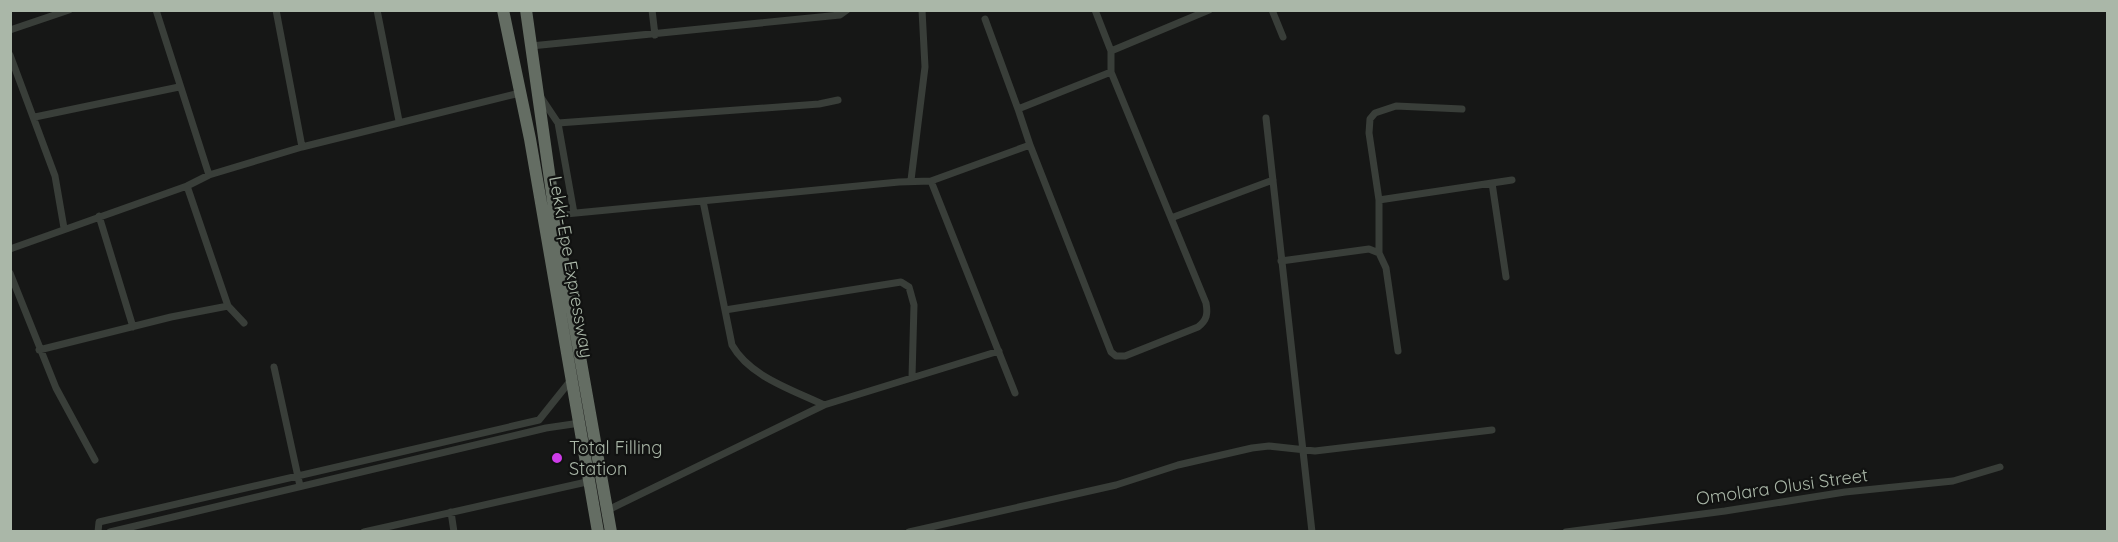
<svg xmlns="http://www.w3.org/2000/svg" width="2118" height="542" font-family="Quicksand,sans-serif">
<rect width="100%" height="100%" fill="#161716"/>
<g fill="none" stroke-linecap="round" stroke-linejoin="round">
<path stroke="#393e39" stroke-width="7" d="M156,10L209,175
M276,10L302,147
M377,10L399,121
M652,10L655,35
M1095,10L1111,51
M1272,10L1283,37
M985,19L1018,109
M10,30L69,10
M531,46L840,15L847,10
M10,55L55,176L64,228
M540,96L558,123L819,104L838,100
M35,117L179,87
M1266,118L1312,532
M558,123L574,213
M1030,145L1111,352L1116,356H1125L1198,327C1207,320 1208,314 1206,303L1111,72
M911,180L925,67L922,10
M931,181L1015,393
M1492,183L1506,277
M187,186L228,306L244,323
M1379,200L1512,180
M703,201L732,345C750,377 793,390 824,405
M555,215L899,182L931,181L1030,145L1018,109L1111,72V51L1209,10
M99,216L133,327
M1171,218L1273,180
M10,249L187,186L209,175L302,147L520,93
M1379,253V200L1369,133L1370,119L1375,113L1396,106L1462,109
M1281,261L1369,249L1379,253L1386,268L1398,351
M10,273L56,388L95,460
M725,310L901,282L909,287L914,305L912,377
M39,350L171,317L228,306
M274,367L300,486
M608,510L824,405L999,351
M451,512L454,532
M98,532L99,522L539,420L571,380
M110,532L546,428L580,423
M364,532L591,481
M909,532L1116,485L1178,465L1252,448L1269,446L1315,451L1492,430
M1566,532L1725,511L1845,492L1953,481L2000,467"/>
<path stroke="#646d63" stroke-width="12" d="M503,10L530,139L598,532
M526,10L555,215L611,532"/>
</g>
<circle fill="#ce3ce9" stroke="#111211" stroke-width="2" cx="557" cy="458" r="6"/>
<g text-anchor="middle" stroke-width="4.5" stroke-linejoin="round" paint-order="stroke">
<g font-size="18" fill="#aab7a8" stroke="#111211">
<text transform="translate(571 267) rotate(80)" y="6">Lekki-Epe Expressway</text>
<text transform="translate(1782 487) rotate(-8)" y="6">Omolara Olusi Street</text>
</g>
<g font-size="18" fill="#aab7a8" stroke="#111211" text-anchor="start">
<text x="569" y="454">Total Filling<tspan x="569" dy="21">Station</tspan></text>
</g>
</g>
<rect width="2118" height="542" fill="none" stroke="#aab7a8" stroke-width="24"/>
</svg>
